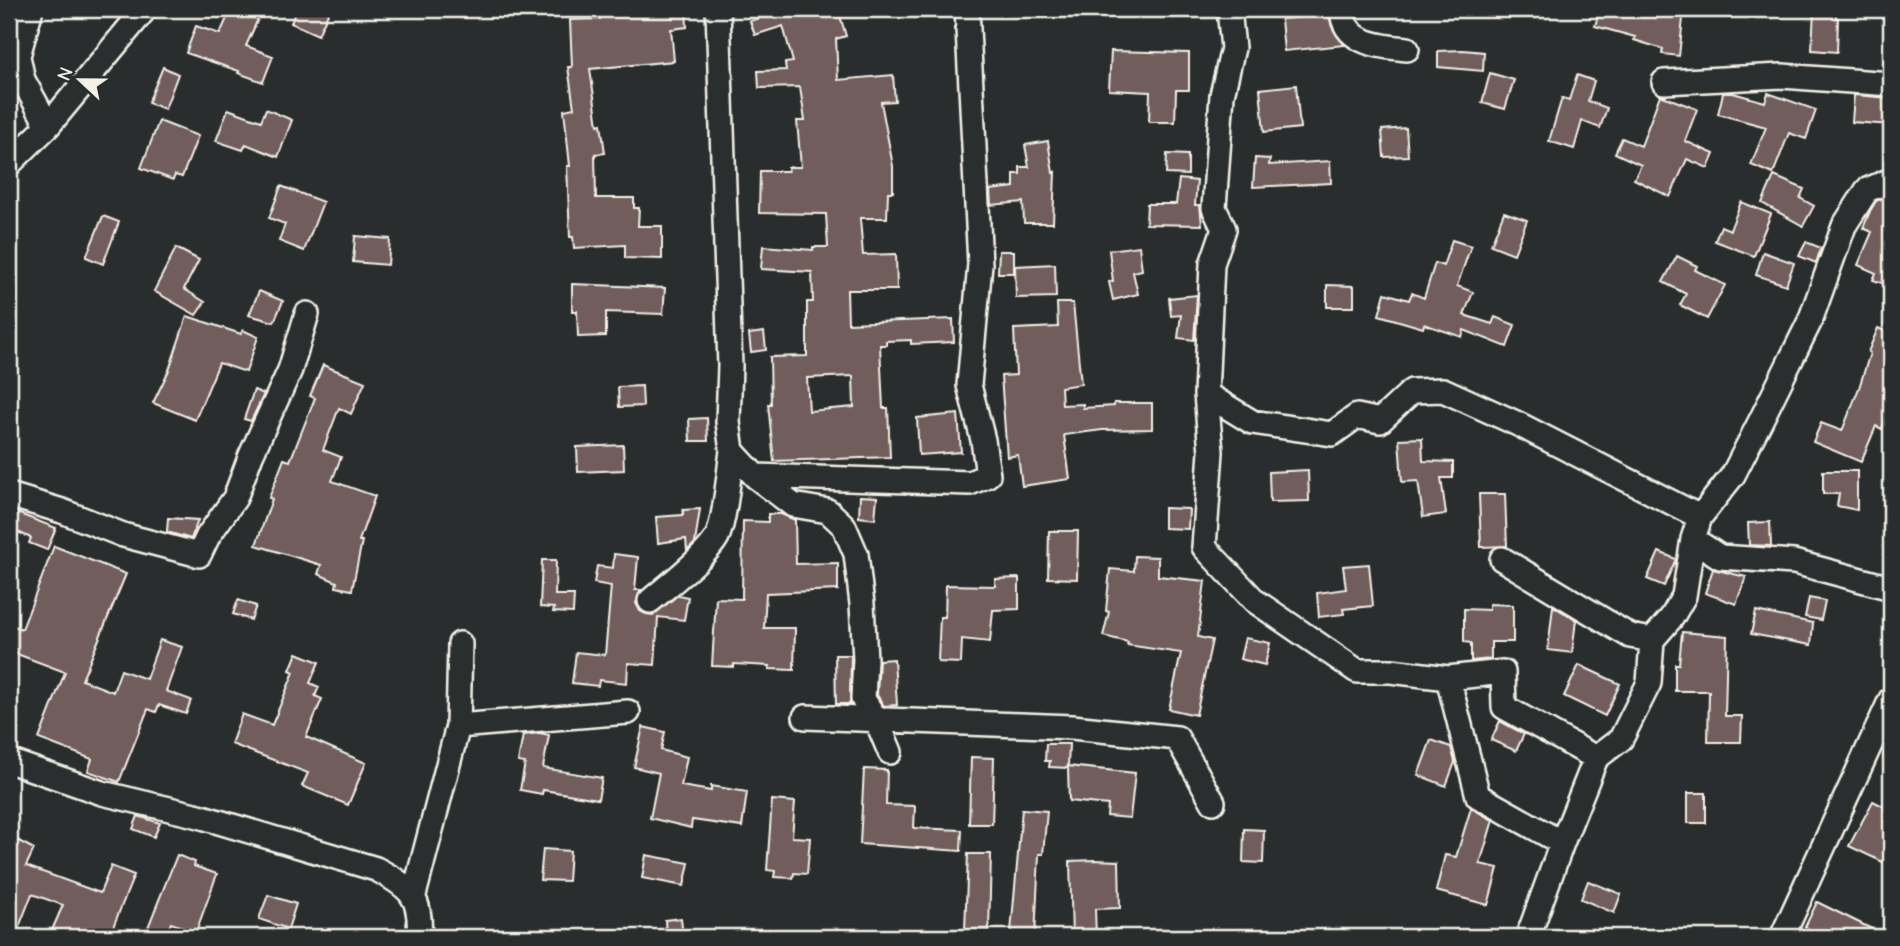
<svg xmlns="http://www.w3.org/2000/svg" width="1900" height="946" font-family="'Comic Neue',sans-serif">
<rect width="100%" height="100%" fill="#2a2d2e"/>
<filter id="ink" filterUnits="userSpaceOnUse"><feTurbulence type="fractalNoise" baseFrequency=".0143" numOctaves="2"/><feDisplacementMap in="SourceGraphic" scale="14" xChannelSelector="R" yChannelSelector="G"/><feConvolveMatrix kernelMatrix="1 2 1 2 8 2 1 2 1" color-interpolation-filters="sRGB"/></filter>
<g filter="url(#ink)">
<path fill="#705d5c" stroke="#f4f1e8" stroke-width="2" fill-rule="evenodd" d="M231,9L258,19L246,46L273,56L263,82L238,73L239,71L186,53L196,26L220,34Z
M297,9H330L318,35L291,23Z
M650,9H686L687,27L671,29L674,61L590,69L598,125L601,124L605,153L595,154L596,198H634V208H639L638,226H662V259L625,258V245L574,248L573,237H570L567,166H570L564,110L574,108L568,67H572L570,20L600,19V16Z
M785,9H838L846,36L836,39L838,80L893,75L895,101L881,102L893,166V192H888L887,218H860L863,255L896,254L897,290H847L848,323L953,319L954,342L911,344V340L886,341V345H880L883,408H888L890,457L774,461L768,404H771L770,357L807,356V302H813L812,272L761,269L763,246L813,250V247H828L826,214L759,213L760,171H788V167H801L797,121H805L800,87L759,88L758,71L786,70L785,63L793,62L783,26L755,35L750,21ZM853,376L854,407L809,411L807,378Z
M1600,9H1640L1666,16L1667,9H1684L1679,56L1662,54L1663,49L1634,40L1635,37L1595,26Z
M1814,9H1836V18H1838L1837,52L1812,50Z
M1329,15L1332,27L1345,45L1284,51L1281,19Z
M1463,50L1484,52L1483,71L1438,67V51Z
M1111,51L1189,53V90H1176L1175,122H1149L1150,92L1109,90Z
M163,67L178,74L165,109L148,103Z
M1490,73L1514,80L1505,109L1482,103Z
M1577,75L1594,81L1588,101L1607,108L1600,128L1582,121L1574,149L1549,141L1562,98L1569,100Z
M1296,85L1300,128L1264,132L1260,89Z
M1723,93H1733L1765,102L1768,93L1816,110L1806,139L1789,133L1773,174L1751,165L1766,127L1718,114Z
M1660,95L1697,109L1685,141L1714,154L1708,168L1687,159L1670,197L1634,179L1641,165L1615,153L1622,138L1641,146Z
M1854,95L1891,98V125L1852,122Z
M228,109L261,121L266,109L292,120L278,157L246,144L243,150L216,141Z
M159,121L198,136L182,177L175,175L173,180L141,168Z
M1406,128L1408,156L1384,157L1382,130Z
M1048,141L1053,173L1055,172L1053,223H1024L1023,202L991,205L990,190L1014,187V174H1020V167H1029L1025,145Z
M1167,154L1188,155V175L1166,174Z
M1255,158L1270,159L1269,165L1330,161L1331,183L1253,187Z
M1774,176L1804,189L1800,198L1814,206L1803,226L1762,203Z
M1179,179L1197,181L1195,205H1200L1202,225L1146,224L1147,204H1176Z
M281,186L323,202L304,251L279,241L285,224L269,218Z
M1888,196L1891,198V286L1873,280L1876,273L1858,265L1872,232L1863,228L1870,211L1876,201Z
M1741,202L1771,214L1754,256L1715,241L1721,226L1730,230Z
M1504,212L1527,220L1514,254L1491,245Z
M103,216L119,222L103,264L86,257Z
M355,236L390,239L388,265L353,262Z
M1452,240L1471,246L1457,286L1473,292L1464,315L1492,324L1495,317L1515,325L1507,347L1464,330L1462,337L1424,324L1423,328L1379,315L1385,293L1409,300L1412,293L1424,298L1435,263L1443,266Z
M1806,242L1821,248L1816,263L1799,256Z
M1139,246L1142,270L1133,272L1138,294L1113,300L1109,282L1113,281L1109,250Z
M176,248L199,260L184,289L205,302L196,315L154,291Z
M999,251H1014V273H998Z
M1763,252L1794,263L1786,285L1756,275Z
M1677,256L1697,266L1695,270L1725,285L1707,319L1680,305L1686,294L1663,282Z
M1055,264L1056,297L1016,298L1015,266Z
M572,284L665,288L663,314L606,312V336L578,337L577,311H572Z
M1327,285L1354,286V307H1327Z
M259,291L283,301L274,322L249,315Z
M1197,295L1194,340L1178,338L1181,315L1171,316L1169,298Z
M1057,303H1073L1081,384L1061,387L1062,405L1083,404V408L1114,406V403H1152V429L1102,430L1064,435L1070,479L1022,486L1018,455L1007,457L1001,376L1016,375L1014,329L1058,327Z
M187,316L241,334L243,330L258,337L246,372L219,363L195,420L153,403L169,370Z
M1878,328L1891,334V407L1882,429L1876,426L1861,462L1813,442L1821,423L1842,431L1859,388L1870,353L1868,352Z
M764,332L766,350L751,352L749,334Z
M323,365L365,382L351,414L339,408L323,450L341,457L332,481L375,496L359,541H362L352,590L336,587L337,582L318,574L321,565L256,545L272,499L269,498L284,459L290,461L315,398L310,396Z
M642,386L643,406L619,407L618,387Z
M254,390L264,394L251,421L244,419Z
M958,414L961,452L919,455L917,418Z
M707,418L708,441H690L689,419Z
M1422,438L1423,461L1453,462V478H1441L1446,514L1423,517L1418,481L1402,482L1399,439Z
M623,445L624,470L578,472L577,447Z
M1308,470L1309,501L1270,502L1269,472Z
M1823,471H1857V510L1837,506L1839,494H1823Z
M1479,494H1505L1507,546L1481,547Z
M860,496L877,497L875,519L859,517Z
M1164,508L1189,509L1188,529L1164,528Z
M700,509L695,543L687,551L686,539L658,543L656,517L683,515V510Z
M9,510L56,528L47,550L29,543L31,538L9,528Z
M768,514H781L795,520L796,564L838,563V590L766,593L764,628H795L794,670L769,669L770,666L734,664V667L712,666L716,598L742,599L743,521L768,522Z
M168,518L198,520L191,539L167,532Z
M1770,522L1771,546L1749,545L1748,523Z
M1049,531H1078L1077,579L1048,578Z
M54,546L126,574L82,680L113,692L121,670L146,679L160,640L182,647L166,691L191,700L186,714L159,705L156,712L148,709L119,782L88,771L92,759L39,739L65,672L9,651V624L22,629Z
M1659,552L1676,559L1664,586L1647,579Z
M614,554L638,557L635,590H641L636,603L640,611L646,614L653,615L678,595L688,597L684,620L658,617L655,665L628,663L627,683L599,680L598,686L572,683L576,652L605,655L611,586L594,583L597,566L613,568Z
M1135,556L1158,557V576L1205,581L1198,637L1212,640L1196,715L1169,709L1181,653L1127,645L1128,642L1103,636L1109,612L1106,611L1110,569L1134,571Z
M542,560H556L555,595H574L573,613L553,612L554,608L540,607Z
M1369,564L1373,606L1343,609L1344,614L1319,617L1317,593L1346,589L1343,566Z
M1713,569L1746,577L1736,604L1705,593Z
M1019,578V609L993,610L990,642L962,639L961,663L938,662L940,617H945L946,585L995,586V579Z
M1809,598L1825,601L1821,620L1805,617Z
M238,600L256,606L251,620L233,614Z
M1489,604L1513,605V642H1491V659L1471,661V643L1464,642V609L1489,610Z
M1553,606L1576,620L1572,653L1548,650Z
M1756,611L1813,623L1811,645L1751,634Z
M1682,632L1727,636L1725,716H1742L1741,742H1708L1709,691H1675V664H1679Z
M1245,638L1270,643L1265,665L1240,659Z
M297,653L319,662L310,683L319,687L315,696L322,699L306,737L366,763L348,805L302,786L308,773L231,744L242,714L272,725L294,672L290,670Z
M835,655H851L850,704H836Z
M894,659L897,705L884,706L877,695L879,660Z
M1579,665L1620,684L1605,716L1564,696Z
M1500,721L1524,734L1516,751L1491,740Z
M643,727L665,732L661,750L687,757L681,786L711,791V786L747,792L742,827L692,820L691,828L650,818L659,773L634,767Z
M540,733L549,735L543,768L602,778L598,799L543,790L542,794L520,790L525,763L518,762L523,735Z
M1431,740L1451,747L1455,762L1446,786L1418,775Z
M1046,744H1069L1068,766L1135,773L1130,818L1107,816L1108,805L1069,801L1068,768L1049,767L1050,761H1045Z
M971,757L994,758L992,824H969Z
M864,769L887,770L886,805L915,806L914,828L962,830L961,851L860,844Z
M1688,793H1706V823H1688Z
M772,800L795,802L792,837L810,838L807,874L794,873L793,878L774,877L775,871L767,870Z
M1873,801L1891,810V866L1849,846Z
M1471,808L1493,820L1480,864L1498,868L1488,905L1436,891L1445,855L1456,857Z
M1022,809L1047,811L1043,854H1039L1035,937L1012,936L1011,932Z
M138,816L160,823L154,837L133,829Z
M1244,829L1264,830L1263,863L1243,862Z
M15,839L34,849L26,866L100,893L111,866L134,875L109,937H49L63,905L32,894L15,937H9V852Z
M543,849L570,851L568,881L540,880Z
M968,854H991L989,931L965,930Z
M177,855L195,862L194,866L217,874L196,932L171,923L165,937L147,930Z
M646,855L689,863L684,886L642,878Z
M1095,860L1119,861L1120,908L1095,909L1096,937H1072L1070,861Z
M1588,881L1621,894L1614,913L1581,899Z
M268,895L296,904L288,929L259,919Z
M1817,902L1888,937H1825L1805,927Z
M681,918L683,937H666L665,920Z"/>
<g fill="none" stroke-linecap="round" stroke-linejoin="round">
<defs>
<path id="minor" d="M31,9L18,56L23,80L48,126
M718,9L730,366L728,422L732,451L755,476L793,505L828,511L844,526L856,554L862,604L865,659L863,699L877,721L890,752
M1229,9L1233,48L1222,95L1214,208L1224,229L1212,264L1206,394L1211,452L1204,547L1255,601L1357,671H1391L1448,678
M1342,9C1343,44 1380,46 1407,49
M1664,82L1782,76L1891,84
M9,164L48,126L145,9
M1206,394L1252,422L1332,434L1357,416L1380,421L1412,391L1443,390L1518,424L1700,517
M755,476L970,483L988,475L983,440L969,385L980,264L967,9
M9,495L62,511L123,535L199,555L208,536L235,498L251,455L290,370L307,314
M1693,539L1720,557L1794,562L1891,588
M1502,559L1630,636L1652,640L1672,617L1684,596L1693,539L1700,517L1733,475L1761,420L1810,321L1844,226L1867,190L1891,180
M650,601C667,586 707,556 717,537C725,521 729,472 732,451
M805,717L1072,727L1177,738L1213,802
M458,726L628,712
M9,761L102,793L199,816L376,869C410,887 422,896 419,937
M1562,843L1596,758
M414,895L458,726L460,644
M1528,937L1562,843L1478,796L1448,678L1503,672L1504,707L1596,758L1621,739L1649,683L1652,640
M1782,937L1891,699"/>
</defs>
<use href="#minor" stroke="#f4f1e8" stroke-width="28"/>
<use href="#minor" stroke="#2a2d2e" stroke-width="23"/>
</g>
</g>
<rect width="1900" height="946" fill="none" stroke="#2a2d2e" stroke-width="35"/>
<rect x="18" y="18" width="1865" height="911" fill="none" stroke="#f4f1e8" stroke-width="2.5" filter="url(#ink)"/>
<g transform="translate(80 80) rotate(292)" stroke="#2a2d2e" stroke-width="5" paint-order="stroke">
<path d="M0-5L12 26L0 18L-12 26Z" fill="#f4f1e8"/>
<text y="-10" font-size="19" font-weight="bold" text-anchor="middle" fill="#f4f1e8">N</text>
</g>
</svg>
